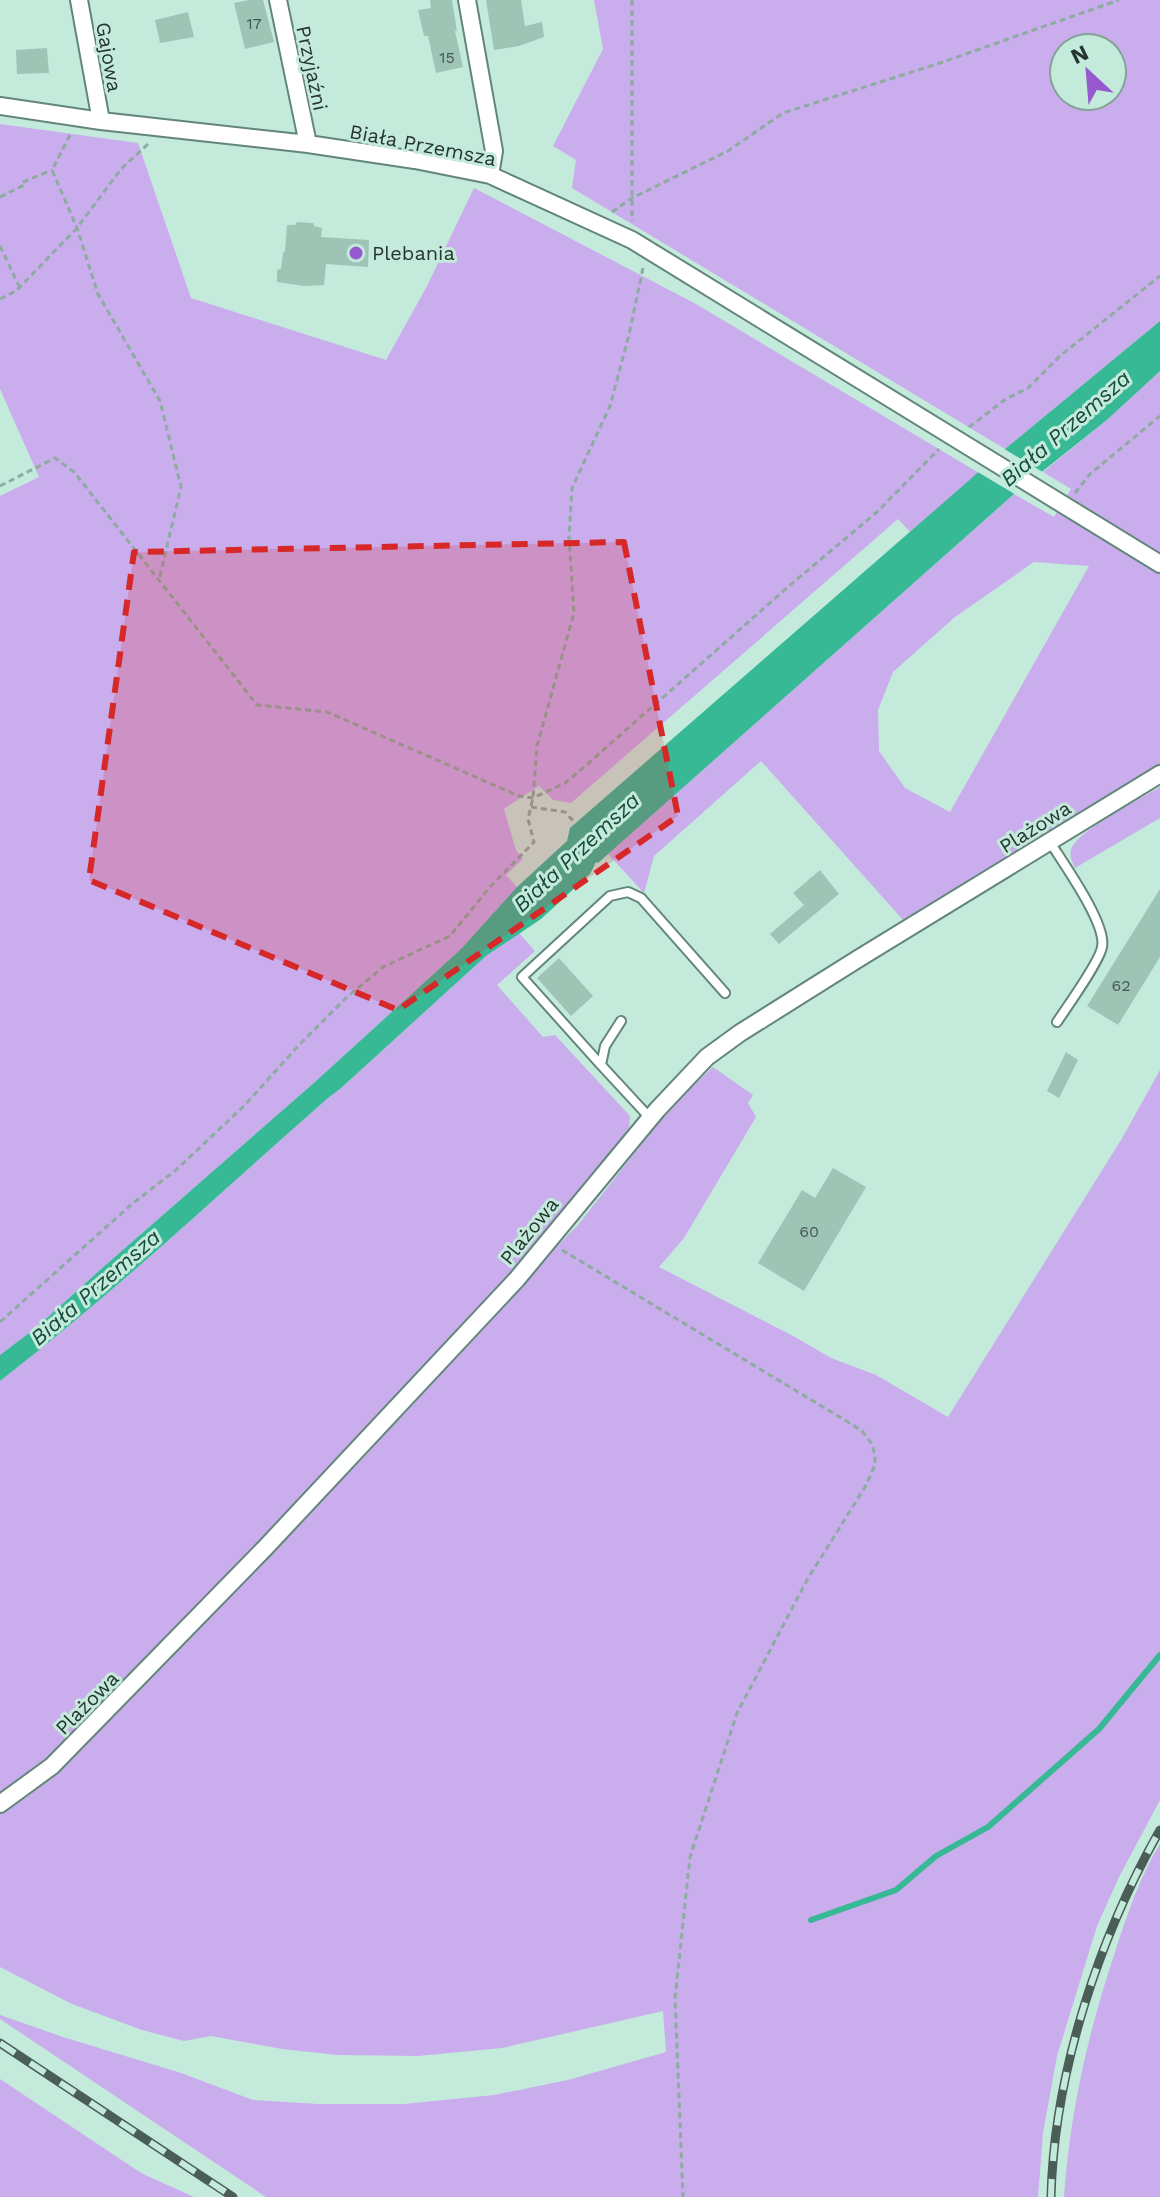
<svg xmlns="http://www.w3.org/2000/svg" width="1160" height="2197" font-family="'Work Sans',sans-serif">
<rect width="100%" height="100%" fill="#c4eadc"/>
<path fill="#caaded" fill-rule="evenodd" d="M594,0H1160V321L1005,449L572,188L576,160L553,146L603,49ZM1064,48H1112V96H1064Z
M0,124L138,143L191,298L386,360L427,286L474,188L696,304L979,473L910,532L898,519L571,803L553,800L539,786L504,809L516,850L523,859L506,875L517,887L461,949L316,1081L100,1270L37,1327L0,1355V496L39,477L0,389Z
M1160,371V764L903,920L761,761L654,856L644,893L608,854L1014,494L1054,517L1071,489L1043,472L1108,419ZM1034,562L1089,566L950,812L905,788L879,751L878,710L893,672L955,617Z
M1160,787V818L1075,868C1072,861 1069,857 1071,850C1077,830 1140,799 1160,787Z
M519,933L535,951L497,985L543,1037L555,1035L630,1116L629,1131L533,1246L548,1255L578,1225L673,1104L713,1067L753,1095L748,1103L756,1117L684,1238L659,1267L795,1337L831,1358L876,1375L948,1417L1121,1140L1160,1070V1800L1119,1877L1097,1926L1057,2056L1043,2133L1038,2197H266L0,2019V2015L63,2037L181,2073L253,2100L318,2104H404L494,2095L568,2080L666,2052L663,2011L502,2048L418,2056L338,2055L282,2049L211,2036L184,2041L142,2030L72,2004L0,1967V1381C114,1293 220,1193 328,1098L340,1089L486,956Z
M1160,1844V2197H1064C1070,2112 1088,2033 1115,1952C1127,1915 1140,1876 1160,1844Z
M0,2079L141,2173L194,2197H0Z"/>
<path fill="#38b996" d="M1160,321V371L1108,419L1014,494L598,863L596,862L590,874L541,919L486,956L340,1089L328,1098C220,1193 114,1293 0,1381V1355L37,1327L100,1270L316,1081L461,949L517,887L567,841L570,828L1005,449Z"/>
<path fill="#c4eadc" d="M1001,447L1046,474L1018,496L976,471Z"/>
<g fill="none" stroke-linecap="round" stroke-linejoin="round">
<path stroke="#38b996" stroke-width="6" d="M811,1920L896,1890L936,1856L988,1827L1099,1729L1160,1655"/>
</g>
<path fill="#9ec4b6" d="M249,0H263L274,42L245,49L234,3Z
M430,0H452L457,31H455L463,67L436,73L428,36H424L418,10L431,8Z
M486,0H521L525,26L542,22L544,37L519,46L494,50Z
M188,12L194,37L160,43L155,20Z
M47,48L49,73L17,74L16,50Z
M297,222L313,223L314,226L322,228L321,237L369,240L368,267L326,264L324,285L304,286L277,282V270L281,269L283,253L285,251L287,225H295Z
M820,870L839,894L779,944L770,934L804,905L793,893Z
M1160,889V957L1118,1025L1087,1006Z
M559,958L593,996L571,1016L537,978Z
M1066,1052L1078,1060L1059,1098L1047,1091Z
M833,1168L866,1187L804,1291L758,1263L802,1190L815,1198Z"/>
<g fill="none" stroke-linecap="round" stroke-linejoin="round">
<defs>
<path id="service" d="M1050,842C1063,863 1107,924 1102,947C1100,961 1067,1007 1057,1022
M621,1021L605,1046L601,1065L650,1118
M601,1065L522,977L610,896L628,892L641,898L725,993"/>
<path id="minor" d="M79,0L101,121
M278,0L308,144
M467,0L494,151L490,175
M0,106L101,121L308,144L415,160L490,175L632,240L1160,564
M0,1804L52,1766L265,1548L517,1279L657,1110L707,1057L740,1033L861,957L1160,774"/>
</defs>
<use href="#service" stroke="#628679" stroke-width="12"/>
<use href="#minor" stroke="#628679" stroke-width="20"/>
<path stroke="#8daba0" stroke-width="3" stroke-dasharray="6 4" stroke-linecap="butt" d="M632,0V221
M70,135L52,170L77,228L98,294L160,401L181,487L159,580
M0,197L24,185L23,182L52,170
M612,212L632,198L728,151L783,113L940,63L1119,0
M0,246L19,286
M0,299L16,291L77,228L121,169L148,144
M969,427L1006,399L1028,388L1060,356L1160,276
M0,486L55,458L74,472L257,705L327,712L519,796L533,798L565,783L583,768L789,586L877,512L939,449
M1075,493L1090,474L1160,416
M531,807L565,812L575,823
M562,1250L853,1425L863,1432L872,1444L875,1456V1465L865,1487L807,1580L737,1713L690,1857L675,1998L683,2197
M0,1322L132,1204L176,1170L244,1106L300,1044L345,999L383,967L450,936L490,887L534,842L528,819L533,798L537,746L574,613L569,537L572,488L610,406L629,335L643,268"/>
<use href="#service" stroke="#fff" stroke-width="8"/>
<use href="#minor" stroke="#fff" stroke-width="16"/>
<defs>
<path id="rail" d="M0,2043L233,2197
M1051,2197C1054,2073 1099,1937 1160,1830"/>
</defs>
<use href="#rail" stroke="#4a5e57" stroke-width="9"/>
<use href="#rail" stroke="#c4eadc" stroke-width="6" stroke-dasharray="18" stroke-linecap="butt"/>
</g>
<path fill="#d62828" fill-opacity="0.2" stroke="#d62828" stroke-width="6" stroke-dasharray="16 10" stroke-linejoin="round" d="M624,542L678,816L398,1010L89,880L134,552Z"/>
<circle fill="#9659d0" stroke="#c4eadc" stroke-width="3" cx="356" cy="253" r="8"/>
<g text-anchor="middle" stroke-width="6" stroke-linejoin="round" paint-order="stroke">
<g font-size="16" fill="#445952">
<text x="254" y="29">17</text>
<text x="447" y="63">15</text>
<text x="1121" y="991">62</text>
<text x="809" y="1237">60</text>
</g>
<g font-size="20" fill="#263530" stroke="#c4eadc">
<text transform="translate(109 57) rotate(80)" y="7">Gajowa</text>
<text transform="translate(312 68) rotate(78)" y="7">Przyjaźni</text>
<text transform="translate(423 145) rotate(11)" y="7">Biała Przemsza</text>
<text transform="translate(1035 827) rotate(-32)" y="7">Plażowa</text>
<text transform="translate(529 1231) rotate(-51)" y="7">Plażowa</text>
<text transform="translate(87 1703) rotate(-45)" y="7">Plażowa</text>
</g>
<g font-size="20" fill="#263530" stroke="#c4eadc" text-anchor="start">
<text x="372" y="260">Plebania</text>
</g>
<g font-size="22" font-style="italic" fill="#164a3b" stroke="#c4eadc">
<text transform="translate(1065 428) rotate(-41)" y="8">Biała Przemsza</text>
<text transform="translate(576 852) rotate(-43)" y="8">Biała Przemsza</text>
<text transform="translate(95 1287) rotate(-41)" y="8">Biała Przemsza</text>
</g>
</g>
<g transform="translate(1088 72) rotate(334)"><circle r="38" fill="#c4eadc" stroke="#85a297" stroke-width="2"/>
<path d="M0-6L14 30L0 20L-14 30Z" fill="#9659d0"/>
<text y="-12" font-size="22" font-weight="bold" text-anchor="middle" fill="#263530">N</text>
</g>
</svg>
